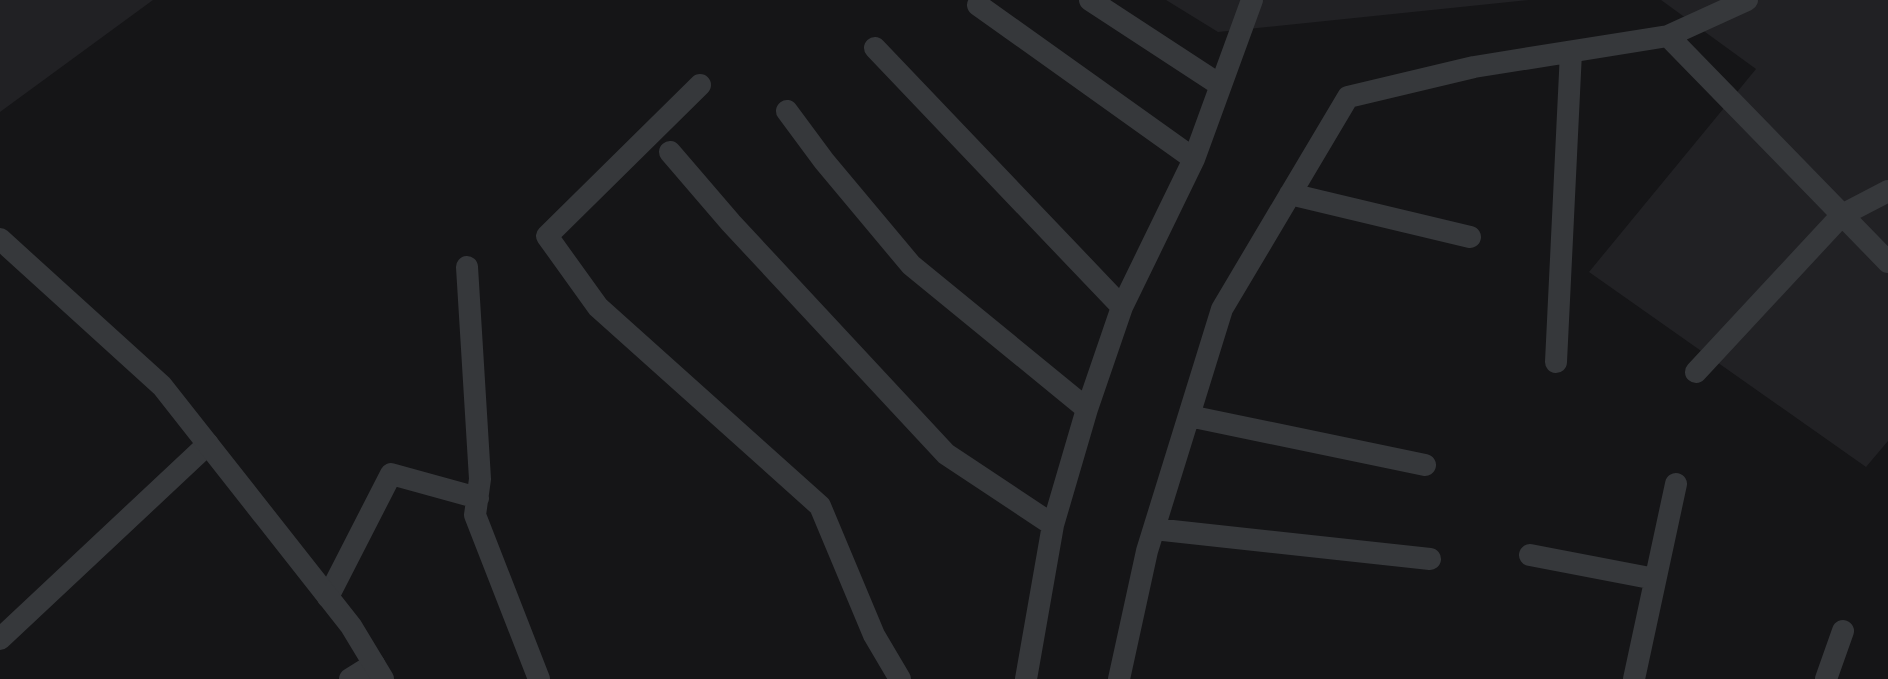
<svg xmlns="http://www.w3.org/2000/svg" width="1888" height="679" font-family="'Open Sans',sans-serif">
<rect width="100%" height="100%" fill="#151517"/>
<path fill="#212124" d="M0,0H153L0,112Z
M1166,0H1529L1218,32Z
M1661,0H1888V441L1866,467L1589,272L1756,69Z"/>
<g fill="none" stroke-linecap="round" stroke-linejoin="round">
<path stroke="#36383b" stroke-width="22" d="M1090,0L1220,85
M978,5L1194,159
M1668,36L1888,262
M875,48L1122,307
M700,85L547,236L598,307L820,506L874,635L900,679
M787,111L824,161L911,265L1087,409
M670,152L731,223L946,454L1053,525
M1290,194L1470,237
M467,267L480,479L475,515L539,679
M1556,362L1571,52
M1696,372L1842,215L1888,191
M1189,416L1425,465
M1154,529L1430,559
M1530,555L1655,579
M328,597L391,474L478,498
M0,639L208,444
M350,679L374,664
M1026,679L1053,525L1087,409L1122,307L1194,159L1252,0
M1119,679L1147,551L1222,309L1348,97L1474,67L1668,36L1747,0
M1634,679L1676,484
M1826,679L1843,631"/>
<path stroke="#36383b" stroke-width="22" d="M0,239L162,386L351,626L383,679"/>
</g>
</svg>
